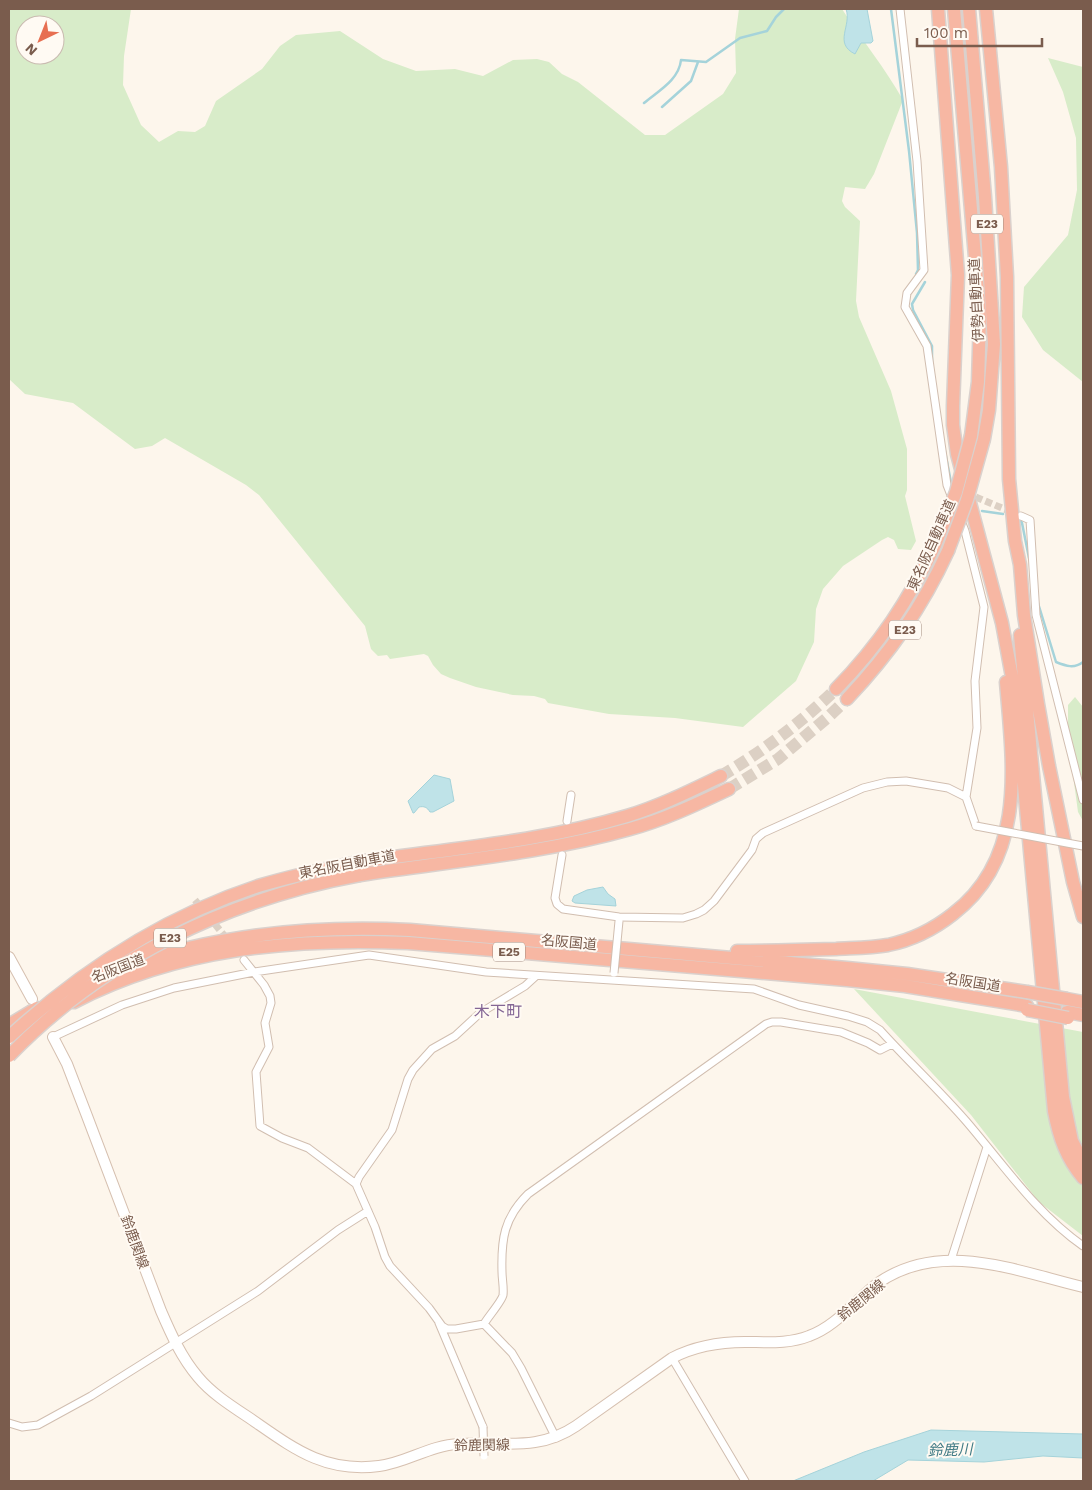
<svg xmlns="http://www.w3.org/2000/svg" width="1092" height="1490" font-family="'Work Sans','Noto Sans JP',sans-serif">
<rect width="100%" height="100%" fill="#fdf6ec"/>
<path fill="#d8ecc9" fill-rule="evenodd" d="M9,9H131L124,56L123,85L141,125L159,142L178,131L195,132L205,126L216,101L262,69L280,46L296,35L340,31L383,59L416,71L455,69L483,76L513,60L537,59L549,62L562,74L578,82L645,135H665L723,94L736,73L735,39L739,9H842C862,40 885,68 903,100L874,174L865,189L845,187L842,201L845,207L860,221L856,301L859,317L891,391L907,449V490L905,496L916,541L911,550L898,549L894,540L888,537L882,540L843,566L823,589L816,609L814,642L796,681L743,727L675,718L609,714L548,703L545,699L534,696L513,695L476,687L450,678L441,674L433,665L428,656L424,654L390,659L387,655L378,656L371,649L365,626L259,495L246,485L165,438L152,446L135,449L73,403L25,394L9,379ZM25,25H55V55H25Z
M1048,58L1083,67V382L1043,350L1022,317L1024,287L1068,235L1077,190L1076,138L1063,92Z
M1075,697L1083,707V821L1078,812L1068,738V705Z
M854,989L1083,1032V1236L1039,1202L971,1115Z"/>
<path fill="#bfe3e8" stroke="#a5d3da" d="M846,9H867L873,41L871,43H861L855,54C833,43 852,26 846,9Z
M434,775L450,779L454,801L433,812H430C427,807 424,806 419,807L414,813H413L408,801Z
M603,887L608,894L615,899L616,906L575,903L572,901L574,896L587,890Z
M931,1430L1083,1434V1458L1043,1456L984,1462L908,1460L873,1481H793L864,1452Z"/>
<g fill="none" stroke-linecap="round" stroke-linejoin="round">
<path stroke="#a5d3da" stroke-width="2.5" d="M891,9L909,151L917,233L918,270L916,274
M644,103C658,91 679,80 681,60L706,62L740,38L767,31L776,17L784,9
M662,107L691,81L698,62
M925,282L912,304L913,310L932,346V362
M945,451L952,488
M982,511L1003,514
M1019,518L1022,523L1029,558
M1038,603L1056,662C1066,666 1074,669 1083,662"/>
<path stroke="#dcd0c4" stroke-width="7" stroke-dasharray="7 3.5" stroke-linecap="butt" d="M966,493L1014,513
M195,900L228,940"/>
<path stroke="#dcd0c4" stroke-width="12" stroke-dasharray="12 6" stroke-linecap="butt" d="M721,776C763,751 801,723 836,689
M729,789L778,759L827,718L847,699"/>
<defs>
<path id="minor" d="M900,9L917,161L924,270L907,293L905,307L927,346L947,485L965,531L984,607L975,681L977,728L966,797
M1021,516L1030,520L1036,615L1083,800
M567,821L571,795
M562,855L555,898L557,904L563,909L619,917L683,918L696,914L704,910L714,901L752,850L756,839L763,833L863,788L887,782L906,781L948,788L966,797L976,826
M244,960L264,985L270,996L271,1003L265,1023L269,1047L256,1072L260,1126L282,1138L308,1148L356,1184L375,1227L385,1257L390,1266L429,1308L442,1326L447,1329H456L484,1324C488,1317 502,1301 503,1295C504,1288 502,1279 502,1272C501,1239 504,1218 528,1194L766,1024L772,1022H781L841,1032L868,1043L880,1050L892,1044
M53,1037L122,1005L174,988L254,972L369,955L486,972L754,989L799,1005L848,1016L867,1022L880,1030C908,1061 939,1090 966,1121C1003,1164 1036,1213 1083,1246
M356,1184L359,1177L392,1130L408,1079L413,1070L432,1049L455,1036L480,1013L525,986L536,976
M951,1260L987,1147
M439,1323L483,1427
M484,1324L512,1353L521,1368L556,1438
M672,1358L745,1481
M9,1423L22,1427L38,1425L91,1396L258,1291L338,1230L368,1211"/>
<path id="secondary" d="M9,957L32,999
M53,1037L67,1064L87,1116L161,1311C171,1334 181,1357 198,1377C212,1394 233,1407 251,1419C293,1448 324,1473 379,1466C406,1463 430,1445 459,1444C501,1441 538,1452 576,1426L672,1358C695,1346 719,1342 745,1342C767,1342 789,1344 809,1336C837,1326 855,1300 878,1283C941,1239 1016,1271 1083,1287"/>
<path id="motorway" d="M938,9L958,275L953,406V425L957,454L1002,623L1016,699L1054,1111C1059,1137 1066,1158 1083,1178
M954,9L980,316L978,382L971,436
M969,9L985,197L994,344L989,410L984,439
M986,9L1001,167L1007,277L1009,479L1015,541L1020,565L1024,615L1038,704L1049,766L1073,882L1083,917
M1020,635L1063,1097L1072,1141L1083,1162
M836,689C879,645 909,600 935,545
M847,699C890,653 922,608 948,551
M358,862C447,849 540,842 627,816C660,806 690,791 721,776
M360,875C450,861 542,854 630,829C664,820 697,804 729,789
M737,951C770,951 803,950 836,949C853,948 871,948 888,945C912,940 934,929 953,914C1027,858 1013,764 1006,682
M127,966C219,934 313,925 410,930L847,968L907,974L1027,992
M1067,999L1083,1002
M74,1002C178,948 293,938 408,943L847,980L905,986L1027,1006
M1067,1012L1083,1015
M9,1025L37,1008"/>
</defs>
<use href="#minor" stroke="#d1beb0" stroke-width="9"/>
<use href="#secondary" stroke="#d6c0b0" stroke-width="12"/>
<use href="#motorway" stroke="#dad1cd" stroke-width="15"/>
<use href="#minor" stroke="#fff" stroke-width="7"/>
<use href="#secondary" stroke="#fff" stroke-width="10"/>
<use href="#motorway" stroke="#f7b7a3" stroke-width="12"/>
<defs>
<path id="minor-bridge" d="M976,826L1083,846
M614,973L619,921
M483,1427L484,1456"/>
<path id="motorway-bridge" d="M935,545L956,492L971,436
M948,551L967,500L984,439
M1027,992L1067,999
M1027,1010L1068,1018
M9,1037C81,971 164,917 258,886C291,876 324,869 358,862
M9,1056C103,959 228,899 360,875"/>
</defs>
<use href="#minor-bridge" stroke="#d1beb0" stroke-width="9" stroke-linecap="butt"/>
<use href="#motorway-bridge" stroke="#dad1cd" stroke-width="15" stroke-linecap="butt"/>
<use href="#minor-bridge" stroke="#fff" stroke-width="7"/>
<use href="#motorway-bridge" stroke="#f7b7a3" stroke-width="12"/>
</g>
<g text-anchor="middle" stroke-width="4" stroke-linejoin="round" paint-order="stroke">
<g fill="#fffaf3" stroke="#a28b7f" stroke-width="1">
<rect x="971" y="214.5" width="32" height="19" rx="4"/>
<rect x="889" y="620.5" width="32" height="19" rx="4"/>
<rect x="154" y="928.5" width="32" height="19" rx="4"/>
<rect x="493" y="942.5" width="32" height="19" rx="4"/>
</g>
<g font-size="12" font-weight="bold" fill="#7a5c4d">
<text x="987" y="228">E23</text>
<text x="905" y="634">E23</text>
<text x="170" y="942">E23</text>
<text x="509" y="956">E25</text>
</g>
<g font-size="14" fill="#7a5c4d" stroke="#fffaf3">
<text transform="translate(976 300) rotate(-93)" y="5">伊勢自動車道</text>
<text transform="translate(931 545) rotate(-66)" y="5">東名阪自動車道</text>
<text transform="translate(347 864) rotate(-11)" y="5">東名阪自動車道</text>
<text transform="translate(569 942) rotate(5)" y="5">名阪国道</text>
<text transform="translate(118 968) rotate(-21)" y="5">名阪国道</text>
<text transform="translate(973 982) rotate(9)" y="5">名阪国道</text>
<text transform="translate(135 1242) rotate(70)" y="5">鈴鹿関線</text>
<text transform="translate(861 1300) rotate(-39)" y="5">鈴鹿関線</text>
<text transform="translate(482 1445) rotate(-1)" y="5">鈴鹿関線</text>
</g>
<g font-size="15" font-style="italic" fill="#437c86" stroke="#fffaf3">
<text transform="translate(950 1450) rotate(-2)" y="5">鈴鹿川</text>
</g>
<g font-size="16" fill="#846695" stroke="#fffaf3">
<text x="498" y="1017">木下町</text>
</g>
</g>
<rect width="1092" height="1490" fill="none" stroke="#7a5c4d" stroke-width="20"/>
<g transform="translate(40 40) rotate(223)"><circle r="24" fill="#fffaf3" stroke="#cabbb1"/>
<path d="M0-4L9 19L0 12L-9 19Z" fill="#e76f51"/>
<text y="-8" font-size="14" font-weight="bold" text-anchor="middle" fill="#7a5c4d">N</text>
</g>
<path d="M917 38v8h125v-8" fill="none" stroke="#7a5c4d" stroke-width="2.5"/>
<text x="924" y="38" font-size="15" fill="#7a5c4d" stroke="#fffaf3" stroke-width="4" paint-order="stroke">100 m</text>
</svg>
